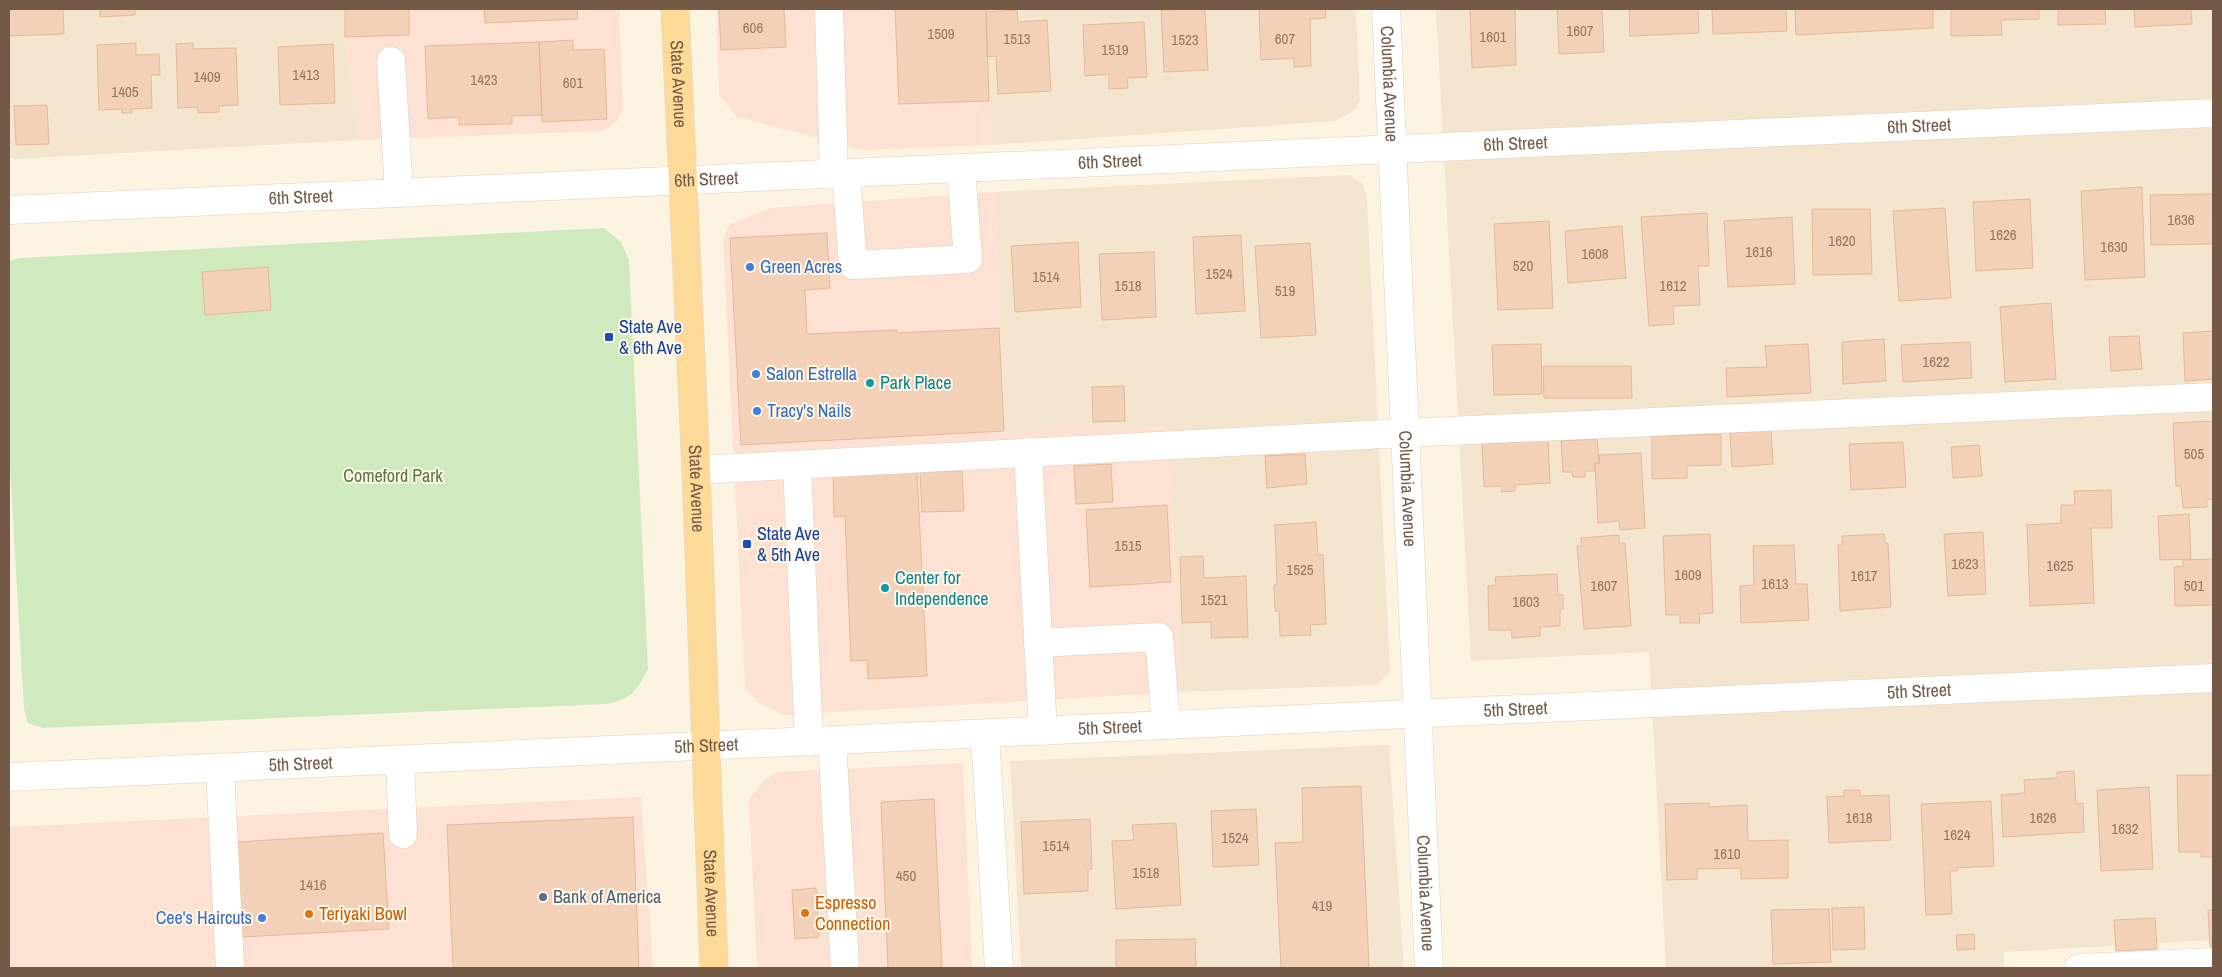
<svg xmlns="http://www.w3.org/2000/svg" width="2222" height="977" font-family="'Archivo Narrow',sans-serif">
<rect width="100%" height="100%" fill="#fdf3e1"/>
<path fill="#f4e5cf" d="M9,9H345V37L359,140L14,159L9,157Z
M986,9H1356L1360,100L1356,109L1336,121L990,145Z
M1436,9H2213V940L2004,952V968H1666L1649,652L1471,661Z
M1349,175L1362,183L1367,197L1390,671L1377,685L1181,692L1168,427L1004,431L994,192Z
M1389,745L1404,968H1021L1010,761Z"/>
<path fill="#fde2d4" d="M345,9H619L623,109L617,121L603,131L359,140L345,37Z
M717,9H986L990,145L864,150L737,117L719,95Z
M994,192L1004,431L1168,427L1181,692L784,715L757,702L745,687L723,243L729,225L771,208Z
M963,763L972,968H757L749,799L765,780L777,772Z
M641,797L653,968H9V827Z"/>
<path fill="#d0eac0" d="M604,228L621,242L629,260L648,669C637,691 630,700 605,704L43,728L28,723L24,709L9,450V261L20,258Z"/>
<path fill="#f3d1b8" stroke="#e6b898" d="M9,9H63L64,34L9,36Z
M100,9H135V15L100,17Z
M345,9H409V35L345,37Z
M484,9H577L578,19L485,23Z
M719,9H784L786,47L721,50Z
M895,9H986L989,101L899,104Z
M1205,9L1208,70L1164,72L1161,10Z
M1259,9H1325L1326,18L1310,19L1311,66L1294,67V58L1261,60Z
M1470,9H1515L1516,65L1472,68Z
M1557,9H1602L1604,52L1559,54Z
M1629,9H1698L1699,33L1630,36Z
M1712,9H1786L1787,31L1713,34Z
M1795,9H1933V28L1796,35Z
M1951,9H2039V19L2001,20L2002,35L1951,36Z
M2058,9H2105L2106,24L2058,25Z
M2134,9H2191L2192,24L2135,27Z
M1017,10L1018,22L1047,20L1051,91L998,94L996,56L987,57L986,12Z
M1144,22L1147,77L1127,78L1128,88L1109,89V74L1085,76L1083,25Z
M573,40V50L604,49L607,119L542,122L539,42Z
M539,42L542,115L512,116V124L459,125V117L428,119L425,46Z
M136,43V55L159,54L160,75H151L152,108L131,109L132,113H122V109L99,110L97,45Z
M193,43V49L236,48L238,105L219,106V112L198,113L197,107L178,108L176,44Z
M333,44L335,103L280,105L278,47Z
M47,105L49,144L16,145L14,106Z
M2142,187L2145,277L2085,280L2081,191Z
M2212,194L2213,244L2151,245L2150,195Z
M2030,199L2033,268L1976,271L1973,202Z
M1945,208L1951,298L1899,301L1893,211Z
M1812,209H1870L1872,274L1813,275Z
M1707,213L1709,266H1698L1700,305L1673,306L1674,324L1649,326L1641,217Z
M1792,217L1795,284L1728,287L1724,221Z
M1549,221L1553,308L1498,310L1494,224Z
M1622,226L1626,278L1568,283L1565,231Z
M827,233L830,288L805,290L807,334L897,330V333L999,328L1004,431L741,445L730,238Z
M1241,235L1245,311L1196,314L1193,237Z
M1078,242L1081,307L1015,312L1011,246Z
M1310,243L1316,335L1261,338L1255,246Z
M1154,252L1156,317L1102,320L1099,254Z
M268,267L271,310L205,315L202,272Z
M2051,303L2056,379L2005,382L2000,307Z
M2213,331V379L2185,381L2183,333Z
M2139,336L2142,369L2111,371L2109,337Z
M1884,339L1886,381L1843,384L1842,342Z
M1970,342L1972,378L1903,382L1901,345Z
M1541,344L1542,394L1494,395L1492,345Z
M1808,344L1811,393L1727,397L1726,368L1767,367L1765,346Z
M1543,366H1631L1632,398H1544Z
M1124,386L1125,421L1093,422L1092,387Z
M2213,421V499H2207V507L2183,508L2181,486H2176L2173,423Z
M1771,430L1773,464L1732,467L1730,433Z
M1721,434V465L1687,466V478L1652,479V436Z
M1597,439L1599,463H1594L1595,471H1585V477H1573L1572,472H1563L1561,441Z
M1548,440L1550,483L1515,485V491L1502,492L1501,486L1484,487L1482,444Z
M1903,442L1906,487L1851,490L1849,444Z
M1979,445L1982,476L1953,478L1951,447Z
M1641,453L1645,528L1620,530L1619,521L1598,523L1595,463H1600L1599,455Z
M1305,454L1307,484L1267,488L1265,456Z
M1111,464L1113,502L1076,504L1074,466Z
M917,469L927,676L868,679L867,660L851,661L845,516L834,517L833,472Z
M962,471L964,511L922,512L920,472Z
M2111,490L2112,528H2091L2094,603L2030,606L2027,525L2061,523V505H2075L2074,491Z
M1167,505L1171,582L1090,587L1086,510Z
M2189,514L2191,559L2160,560L2158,516Z
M1316,522L1318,555H1323L1326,624L1310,625L1311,635L1280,636L1279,611H1275L1274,585H1277L1275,525Z
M1983,532L1986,594L1948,596L1944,534Z
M1710,534L1713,613L1699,614L1700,623H1680V615H1666L1663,536Z
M1884,534L1885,543H1888L1891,607L1840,611L1838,545H1842V536Z
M1619,535V543H1625L1631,626L1584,629L1577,546H1582L1581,538Z
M1794,545L1796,584H1807L1809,620L1741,623L1740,586L1754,585L1753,546Z
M1203,556L1204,578L1246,576L1248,637L1211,638V622L1182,623L1180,557Z
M2213,559V605L2175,606L2174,567L2183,566V560Z
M1557,574L1558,595H1563V609L1560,610V626L1540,627V636L1512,638L1511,630H1489L1488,586L1496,585L1495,577Z
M2074,771L2076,804L2083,803L2084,832L2003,837L2001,795L2025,793L2024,780L2057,778V772Z
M2177,775H2213V857H2201V852H2179Z
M1361,786L1369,968H1281L1275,843L1303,842L1302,788Z
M2149,787L2153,869L2101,871L2097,790Z
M1844,790H1860V796L1889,795L1891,840L1829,843L1827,797L1844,796Z
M934,799L942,968H888L881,802Z
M1991,801L1994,866L1957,868V871H1950L1952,914L1926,915L1921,804Z
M1709,803V807L1747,805L1748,841L1788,840V878L1741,879V868L1697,869V879L1667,880L1665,804Z
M1256,809L1259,865L1213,867L1211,811Z
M633,817L639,968H453L447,825Z
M1090,819L1092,869H1088V891L1024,894L1021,822Z
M1176,823L1181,905L1116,909L1112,841L1134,840L1132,825Z
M383,833L389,929L242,937L237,842Z
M816,888L819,937L795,939L792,890Z
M1864,907L1865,949L1833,950L1832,908Z
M1829,909L1831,962L1773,964L1771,910Z
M2208,910H2213V947H2210Z
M2155,918L2157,949L2116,951L2114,920Z
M1974,934L1975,949L1957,950L1956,935Z
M1195,939L1196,968H1116V940Z"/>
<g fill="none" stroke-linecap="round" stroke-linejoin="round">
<defs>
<g id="minor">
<path d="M829,9L834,174"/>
<path id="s1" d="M1386,9L1429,968"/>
<path d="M391,61L399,193"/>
<path d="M846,174L853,265L968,259L961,168"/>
<path id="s2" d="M9,210L2213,113"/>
<path d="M1028,452L1043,731"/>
<path d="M797,465L809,742"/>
<path d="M696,470L1405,433L2213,397"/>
<path d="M1038,643L1159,637L1166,725"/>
<path d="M985,734L999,968"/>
<path d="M832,740L845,968"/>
<path d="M400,760L403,834"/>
<path d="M220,768L230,968"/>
<path id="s3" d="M9,777L2213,678"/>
<path d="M2079,968L2213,962"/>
</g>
<g id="major">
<path id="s4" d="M675,9L696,470L714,968"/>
</g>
</defs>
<use href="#minor" stroke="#e1cfbd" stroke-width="29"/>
<use href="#major" stroke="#ded7d3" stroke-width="29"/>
<use href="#minor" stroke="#fff" stroke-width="28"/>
<use href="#major" stroke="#fdda98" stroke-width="28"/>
</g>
<g fill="#3f7fe0" stroke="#fff7e8" stroke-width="2">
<circle cx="750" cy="267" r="5"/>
<circle cx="756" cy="374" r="5"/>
<circle cx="757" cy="411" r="5"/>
<circle cx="262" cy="918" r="5"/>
</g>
<g fill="#1a4fb4" stroke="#fff7e8" stroke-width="2">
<rect x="604" y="332" width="10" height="10" rx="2.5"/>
<rect x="742" y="539" width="10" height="10" rx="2.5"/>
</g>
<g fill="#0f9aa8" stroke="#fff7e8" stroke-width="2">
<circle cx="870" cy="383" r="5"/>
<circle cx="885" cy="588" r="5"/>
</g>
<circle fill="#5c6f8a" stroke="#fff7e8" stroke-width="2" cx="543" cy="897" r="5"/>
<g fill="#e8710a" stroke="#fff7e8" stroke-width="2">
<circle cx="805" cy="913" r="5"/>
<circle cx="309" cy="914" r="5"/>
</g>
<g text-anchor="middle" stroke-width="4" stroke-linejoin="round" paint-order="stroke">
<g font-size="15" fill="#947763">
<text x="753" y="33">606</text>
<text x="1580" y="36">1607</text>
<text x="941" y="39">1509</text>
<text x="1493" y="42">1601</text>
<text x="1017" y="44">1513</text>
<text x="1285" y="44">607</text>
<text x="1185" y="45">1523</text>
<text x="1115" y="55">1519</text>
<text x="306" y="80">1413</text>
<text x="207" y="82">1409</text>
<text x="484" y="85">1423</text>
<text x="573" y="88">601</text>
<text x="125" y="97">1405</text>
<text x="2181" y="225">1636</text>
<text x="2003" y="240">1626</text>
<text x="1842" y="246">1620</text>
<text x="2114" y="252">1630</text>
<text x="1759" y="257">1616</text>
<text x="1595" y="259">1608</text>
<text x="1523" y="271">520</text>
<text x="1219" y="279">1524</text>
<text x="1046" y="282">1514</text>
<text x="1128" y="291">1518</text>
<text x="1673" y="291">1612</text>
<text x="1285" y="296">519</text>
<text x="1936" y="367">1622</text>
<text x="2194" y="459">505</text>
<text x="1128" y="551">1515</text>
<text x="1965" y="569">1623</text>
<text x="2060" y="571">1625</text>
<text x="1300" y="575">1525</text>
<text x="1688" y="580">1609</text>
<text x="1864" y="581">1617</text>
<text x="1775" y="589">1613</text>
<text x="1604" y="591">1607</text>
<text x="2194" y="591">501</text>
<text x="1214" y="605">1521</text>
<text x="1526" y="607">1603</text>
<text x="1859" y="823">1618</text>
<text x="2043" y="823">1626</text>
<text x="2125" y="834">1632</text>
<text x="1957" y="840">1624</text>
<text x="1235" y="843">1524</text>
<text x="1056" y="851">1514</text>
<text x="1727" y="859">1610</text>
<text x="1146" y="878">1518</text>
<text x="906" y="881">450</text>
<text x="313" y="890">1416</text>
<text x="1322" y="911">419</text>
</g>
<g font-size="18" fill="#745947" stroke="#fff7e8">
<text dy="6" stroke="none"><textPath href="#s4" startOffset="75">State Avenue</textPath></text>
<text dy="6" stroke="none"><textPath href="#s1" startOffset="75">Columbia Avenue</textPath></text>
<text dy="6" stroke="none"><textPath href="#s2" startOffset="1912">6th Street</textPath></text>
<text dy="6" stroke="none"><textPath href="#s2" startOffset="1508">6th Street</textPath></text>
<text dy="6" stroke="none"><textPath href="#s2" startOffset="1102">6th Street</textPath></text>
<text dy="6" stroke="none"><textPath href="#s2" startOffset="698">6th Street</textPath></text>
<text dy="6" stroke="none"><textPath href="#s2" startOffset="292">6th Street</textPath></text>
<text dy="6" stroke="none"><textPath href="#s4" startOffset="480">State Avenue</textPath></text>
<text dy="6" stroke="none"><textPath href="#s1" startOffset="480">Columbia Avenue</textPath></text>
<text dy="6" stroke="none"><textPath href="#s3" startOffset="1912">5th Street</textPath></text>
<text dy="6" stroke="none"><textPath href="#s3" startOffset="1508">5th Street</textPath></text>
<text dy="6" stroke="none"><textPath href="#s3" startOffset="1102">5th Street</textPath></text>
<text dy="6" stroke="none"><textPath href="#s3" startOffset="698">5th Street</textPath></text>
<text dy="6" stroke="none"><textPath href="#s3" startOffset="292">5th Street</textPath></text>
<text dy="6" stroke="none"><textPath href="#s4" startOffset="885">State Avenue</textPath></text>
<text dy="6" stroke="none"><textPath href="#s1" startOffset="885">Columbia Avenue</textPath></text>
</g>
<g font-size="18" fill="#366cbe" stroke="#fff7e8" text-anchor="start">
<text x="760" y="273">Green Acres</text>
<text x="766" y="380">Salon Estrella</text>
<text x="767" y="417">Tracy's Nails</text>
<text x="252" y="924" text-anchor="end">Cee's Haircuts</text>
</g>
<g font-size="18" fill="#164399" stroke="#fff7e8" text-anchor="start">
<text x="619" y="333">State Ave<tspan x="619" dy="21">&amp; 6th Ave</tspan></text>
<text x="757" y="540">State Ave<tspan x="757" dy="21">&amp; 5th Ave</tspan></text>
</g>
<g font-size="18" fill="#0d838f" stroke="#fff7e8" text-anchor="start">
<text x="880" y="389">Park Place</text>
<text x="895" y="584">Center for<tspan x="895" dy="21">Independence</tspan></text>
</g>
<g font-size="18" fill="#4f7b3f" stroke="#fff7e8">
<text x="393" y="482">Comeford Park</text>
</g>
<g font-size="18" fill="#4e5e75" stroke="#fff7e8" text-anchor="start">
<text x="553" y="903">Bank of America</text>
</g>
<g font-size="18" fill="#c56008" stroke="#fff7e8" text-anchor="start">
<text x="815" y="909">Espresso<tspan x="815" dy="21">Connection</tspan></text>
<text x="319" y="920">Teriyaki Bowl</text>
</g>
</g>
<rect width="2222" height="977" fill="none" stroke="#745947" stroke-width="20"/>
</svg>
